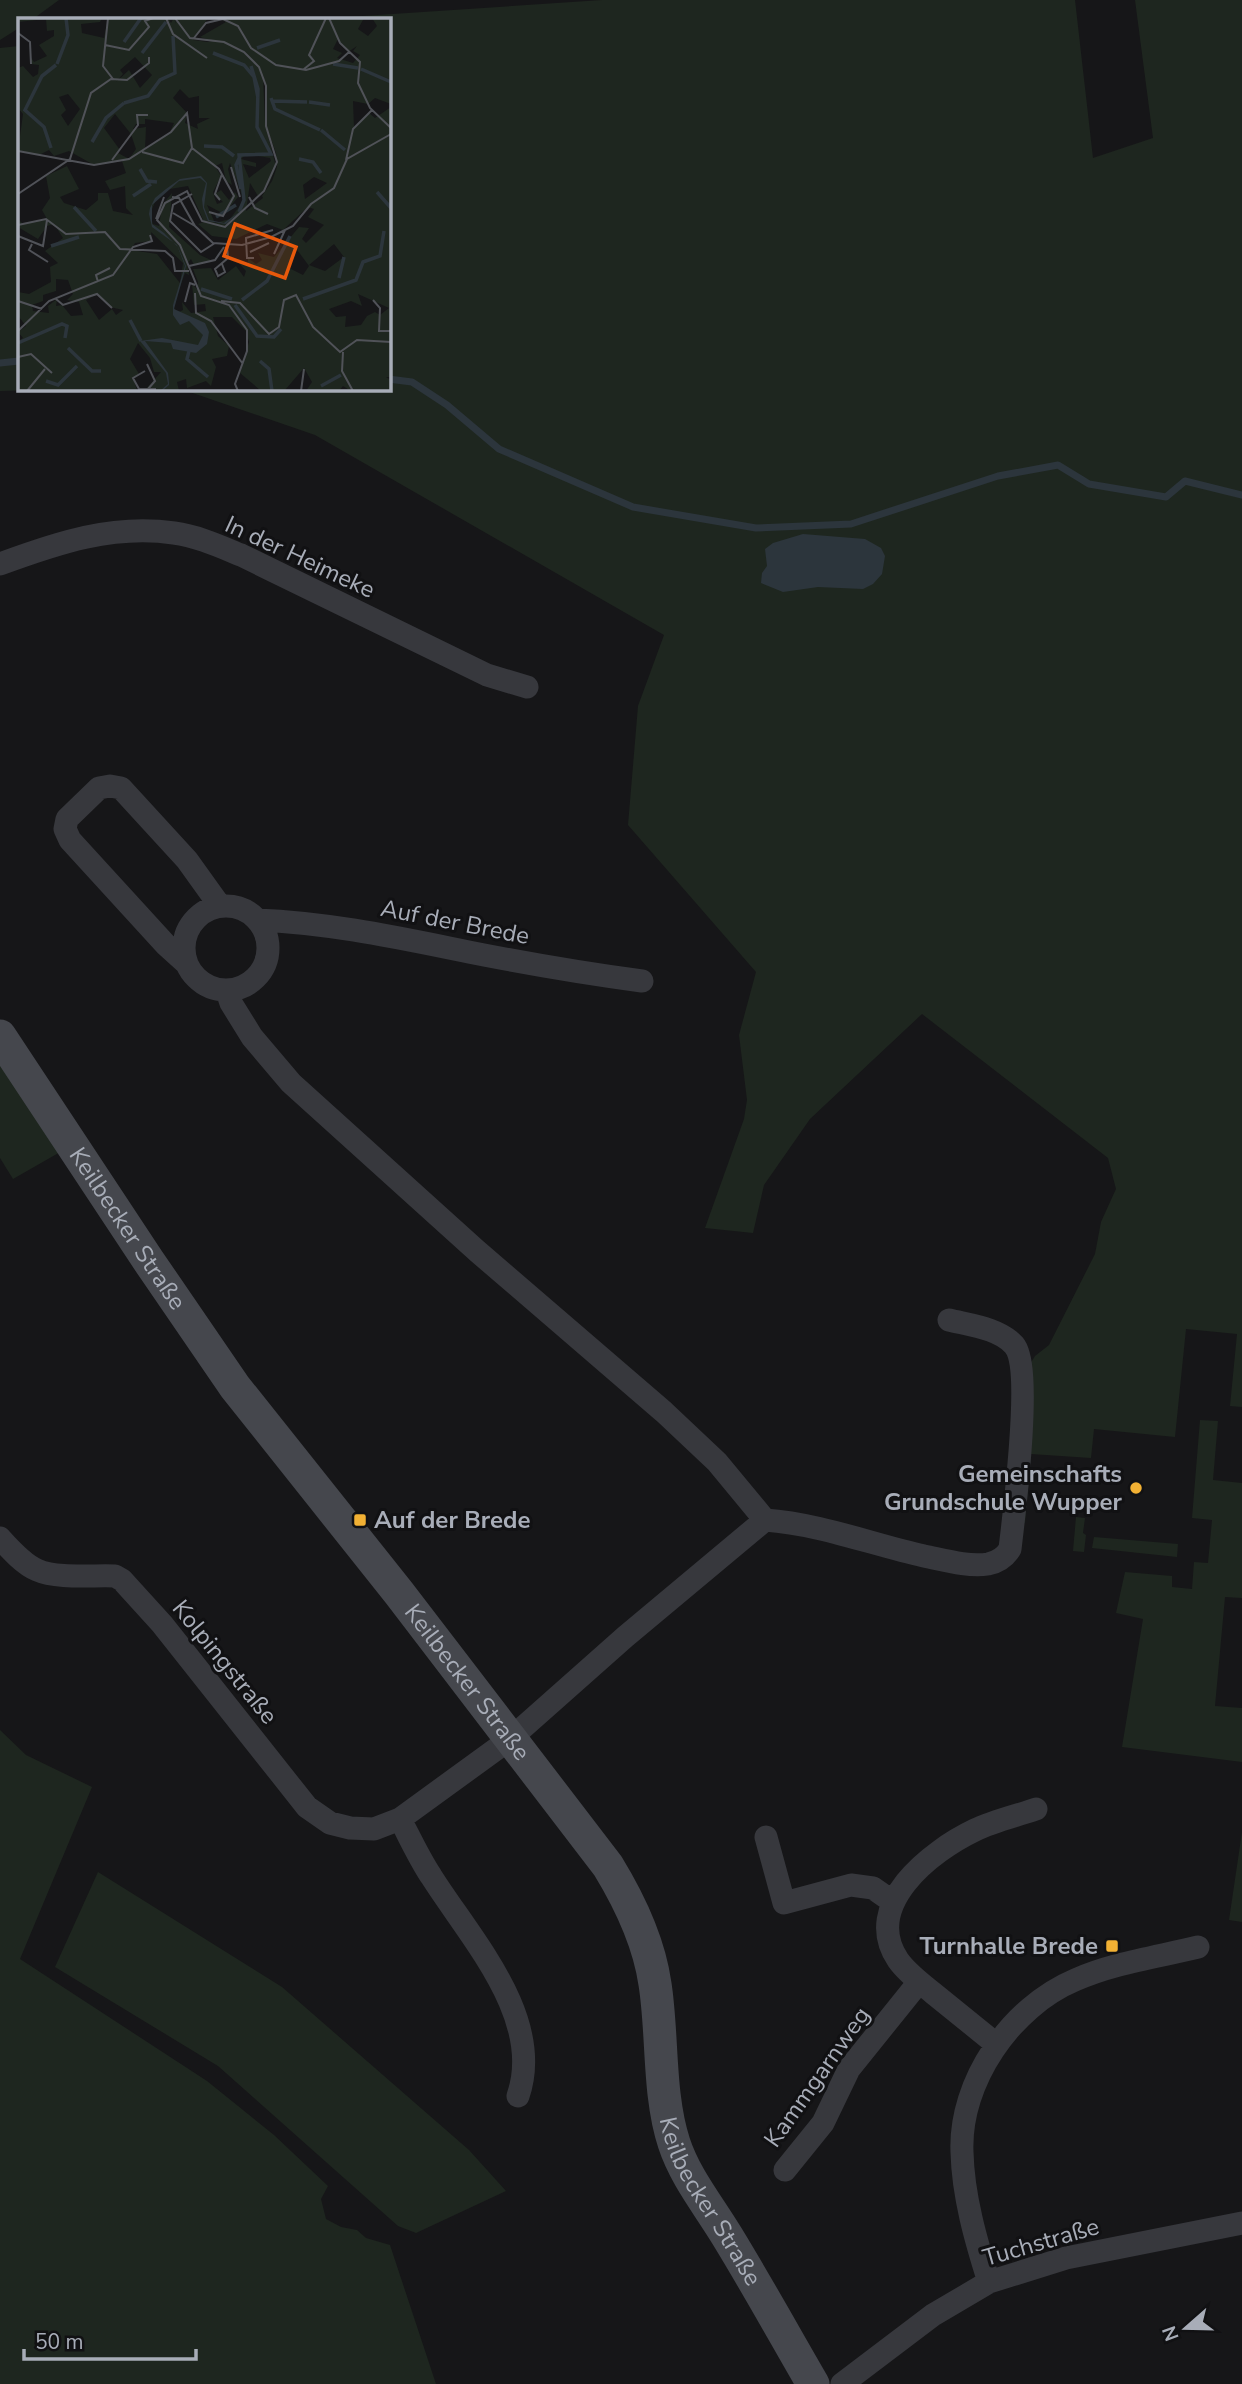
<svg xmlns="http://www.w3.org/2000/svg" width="1242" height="2384" font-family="'Nunito Sans',sans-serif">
<rect width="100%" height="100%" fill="#161618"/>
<path fill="#1e261f" d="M0,0H59L33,19H19V28L0,40Z
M602,0H1075L1093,158L1153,138L1135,0H1242V1407L1230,1406L1237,1334L1186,1329L1175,1437L1094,1429L1091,1458L1031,1454L1025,1523L1013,1522L1022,1377L1035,1356L1049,1345L1095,1254L1101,1222L1116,1189L1108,1158L922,1014L810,1119L764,1185L753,1233L705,1228L744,1119L747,1100L739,1035L756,972L628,825L638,706L664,635L315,435L181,389L388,388V19H317Z
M19,46V388L67,389L0,391V48Z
M0,1059L62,1151L13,1179L0,1158Z
M1200,1420L1218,1421L1213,1480L1242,1483V1598L1225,1597L1215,1706L1242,1708V1762L1122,1747L1143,1619L1116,1613L1125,1572L1172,1576V1587L1192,1589L1194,1562L1208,1563L1212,1520L1192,1518Z
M1076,1517L1085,1518L1083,1533L1086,1535L1084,1552L1073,1551Z
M1094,1537L1178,1544L1177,1557L1092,1548Z
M0,1730L26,1755L92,1787L20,1959L207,2081L274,2135L328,2186L321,2199L326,2219L341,2227L357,2230L366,2238L390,2245L436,2384H0Z
M1242,1832V1922L1229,1920Z
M98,1872L282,1987L469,2150L506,2191L416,2233L398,2226L218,2066L55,1967Z"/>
<path fill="#2c353c" d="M803,534L865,539L881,548L885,556L882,574L873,584L863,589L818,587L783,592L761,583L762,573L767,566L765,549L773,543Z"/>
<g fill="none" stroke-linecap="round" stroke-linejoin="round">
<path stroke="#2c353c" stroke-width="7" d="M0,363L19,361
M388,379L412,382L447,405L499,449L633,507L756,528L851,524L998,476L1058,465L1089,484L1166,497L1185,481L1242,495"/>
<path stroke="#37383d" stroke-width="23" d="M0,564C57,543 113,524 174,533C197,536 219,546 241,555L487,675L527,687
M184 948a42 42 0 1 1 84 0a42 42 0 1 1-84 0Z
M257,920C335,923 408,940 484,955C536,965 589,974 642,981
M187,964L166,945L70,840L65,829L67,819L99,788L110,786L121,788L187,860L220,906
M227,991L231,1003L252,1037L291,1083L477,1251L664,1412L717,1462L765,1520
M0,1538C10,1549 23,1564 37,1570C57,1579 93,1575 115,1576L122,1580L162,1624L307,1807L330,1823L350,1828L374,1829L400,1819L510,1739L625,1637L765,1520C820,1524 871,1544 924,1556C944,1560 968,1567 988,1564C998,1562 1005,1557 1010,1549C1014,1514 1033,1367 1014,1345C999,1328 969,1325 949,1320
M400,1819C410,1838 419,1858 431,1876C470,1938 545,2018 518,2096
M766,1837L784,1903L851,1885L873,1888L893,1902
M996,2044C975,2027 954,2010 933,1993C921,1983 907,1973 898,1960C861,1905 931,1851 975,1830C994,1821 1016,1816 1036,1809
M785,2170L823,2123L849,2069L919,1982
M989,2282C976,2241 963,2196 962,2152C959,2082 1011,2007 1075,1980C1113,1963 1157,1957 1198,1947
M842,2384L933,2315L989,2282L1066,2258L1242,2223"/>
<path stroke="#45474d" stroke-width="33" id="s1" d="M0,1036L148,1260L235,1387L399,1593L608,1866C630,1902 649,1942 655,1984C663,2035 658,2094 674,2143C685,2177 709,2206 727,2236C757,2285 784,2334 813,2384"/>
</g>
<g fill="#f2b134" stroke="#111113" stroke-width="2.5">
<circle cx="1136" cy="1488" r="7"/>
<rect x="353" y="1513" width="14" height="14" rx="3.5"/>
<rect x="1105" y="1939" width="14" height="14" rx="3.5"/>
</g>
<g text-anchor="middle" stroke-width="6" stroke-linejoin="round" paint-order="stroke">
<g font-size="24" fill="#a8adb8" stroke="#111113">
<text transform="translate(300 557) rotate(25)" y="8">In der Heimeke</text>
<text transform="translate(455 922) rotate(11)" y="8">Auf der Brede</text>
<text dy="8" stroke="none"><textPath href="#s1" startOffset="231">Keilbecker Straße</textPath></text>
<text transform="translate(225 1662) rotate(51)" y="8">Kolpingstraße</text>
<text dy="8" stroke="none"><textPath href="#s1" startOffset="798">Keilbecker Straße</textPath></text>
<text transform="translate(817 2077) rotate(-55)" y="8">Kammgarnweg</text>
<text dy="8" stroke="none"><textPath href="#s1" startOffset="1386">Keilbecker Straße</textPath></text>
<text transform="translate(1041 2242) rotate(-16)" y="8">Tuchstraße</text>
</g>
<g font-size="24" font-weight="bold" fill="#a8adb8" stroke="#111113" text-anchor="end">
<text x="1122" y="1482">Gemeinschafts<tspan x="1122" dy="28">Grundschule Wupper</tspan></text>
<text x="374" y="1528" text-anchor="start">Auf der Brede</text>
<text x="1098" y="1954">Turnhalle Brede</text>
</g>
</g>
<g transform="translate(18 18)">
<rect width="373" height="373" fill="#161618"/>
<path d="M0,0H84L82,4L63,6L64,15L86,20L90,0H150L153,5L156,0L158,6L157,0H190L175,22L190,24L195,23L182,19L208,4L202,1L211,0H346L340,11L350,18L359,8L354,0H373V86L357,80L350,86L335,83L336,110L351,95L357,100L373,89V359H368L373,362V373H333L325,368L321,373H288L294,364L286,350L267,372H242L222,355L231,324L228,313L214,299H195L200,318L211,328L209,338L194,341L198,349L193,368L188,363L169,370L168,361L159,364L161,373H0V323L5,320L0,314L8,308L1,299L0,274L11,276L33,264L32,249L40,245L27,233L45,220L36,206L29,208L20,221L0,209V201L5,206L29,201L24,192L32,180L28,158L49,148L61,171L42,179L46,185L68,192L80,182V175H90L95,193L115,197L108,190L107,168L92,172L87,163L108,155L104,143L76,147L51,133L36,138L31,132L21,137L0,133L5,96L0,90V50L5,48L15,59L20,56L21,47L13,46L12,38L16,44L29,38L21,27L36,18V12L29,13L28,1L0,4ZM320,21L330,34L339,28L335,33L342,37L335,45L319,40L324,35L315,31ZM117,39L134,57L122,70L111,52L98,64L105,56L102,52ZM245,57L249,73V110L258,135L259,149L254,163L244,178L245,180L228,193L232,165L240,178L234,186L251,166L258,149L247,105ZM162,71L171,80L181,78V100H192L179,106L180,111L167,105L169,95L155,80ZM50,76L62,91L50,108L43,97L48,92L41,79ZM97,96L113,116L118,131L111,141L100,135L102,132L86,110ZM127,101L156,105L152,114L127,132L128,109L115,111L118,106H127ZM228,136L252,140L253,143L231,160L225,146L238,149V145L223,141ZM204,145L208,163L214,167L210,151L212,145L226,182L212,201L197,205L189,187L206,196L220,179L217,174L211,182L203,172L197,176L205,184L199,186L197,181L195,174L203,158L197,148ZM296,159L309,165L287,181L285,167ZM170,168L186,204L180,206L194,218L218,221L249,206L265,212L290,189L296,191L290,199L306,207L288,225L284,221L291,210L281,209L256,239L240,235L244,242L238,246L230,240V246L218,242L228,253L226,259L218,248L200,262L193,250L175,251L180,264L179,271L174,266L176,287L187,286L188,293L173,295L164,284L165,292L159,295L155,288L167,255L171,257L169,246L173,241L176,247L195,243L182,237L151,209L154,175L144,187L141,208L135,206L132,196L139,179L152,171ZM133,214L165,245L162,265L139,236L113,232L117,225L134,223ZM316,226L326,239L307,253L291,247ZM277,229L291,248L285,257L271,250ZM38,261L50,262L55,276L49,282L61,284L65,297L53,298L44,287L38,288L39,281L30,288L31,295L15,293L14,287L25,283V277L38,273ZM80,276L92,289L105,292L98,297L94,291L81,302L68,282ZM340,276L371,290L362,297L357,294L349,298L343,307L327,309L328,298L318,299L311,291L333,283L344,288ZM120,325L132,340L136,354H143L127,372H119L115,360L121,356L112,341Z" fill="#1e261f" fill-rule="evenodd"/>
<path d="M183,158L189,165L186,189L191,202L206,205L224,192L208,206L190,203L185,190L184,181L188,165L182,160L161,163L134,187V206L146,215L160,229L168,248L156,291L187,305L191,314L189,326L178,335L155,331L153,325L127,323L150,355L151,364V367L144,373H142L150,366L148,355L122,323L144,320L180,327L185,317L171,303L162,307L155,297V287L167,248L159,227L134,209L131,196L132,190L137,180L148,171L162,161Z" fill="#2c353c"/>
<path fill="none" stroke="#2c353c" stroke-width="3.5" d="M106,24L123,0M239,30L262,22M124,35L148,4M195,35L226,47L236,59L240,80M39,46L50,17L48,0M315,46L340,50M343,51L373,64M253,80L257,91L302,112M254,83L289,84M291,84L312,87M106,85L130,78L142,62L157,55L155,18M303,112L327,132M74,124L88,100L106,85M186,128L204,129L216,138M33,130L26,109L7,92L24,58L38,47M223,136L218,147L223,171M281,141L295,144L303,155M122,151L129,163L139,164M359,174L373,190M115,178L133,166M56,189L78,213M221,194L226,182L221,137L253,136L239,109L240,71L233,48M198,199L218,187M33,228L61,219M321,260L326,239M183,271L214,281M285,281L338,262L345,244L362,238L366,213M224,282L249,263L272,218M217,287L239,318L256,319L263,311M112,302L123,323M0,325L44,306L49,308L47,320M50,330L74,353H83M171,333L169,341L190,359M242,343L251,351L254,373M28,363L40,367L59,348M303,368L323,357"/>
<path fill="none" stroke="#505258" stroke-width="2" d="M90,0L85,48L95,61M148,0L155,16L189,40M157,0L172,20L206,24L226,34L241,49L248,68V108L259,144L246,173L207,209L184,203L169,173L147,185L139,202L162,227L183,278L211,287L229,312V333L217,366L220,373M311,0L322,25L342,44L340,65L352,90L373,110M0,15L12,24L13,46M176,20L188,5L205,1L220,8L233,30L258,47L288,52L321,43L331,34M87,27L111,32L131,9L127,3L135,0M286,51L296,43L291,37L308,0M174,130L201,151L216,178L205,198L191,194M0,133L76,147L111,141L153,114L169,95L174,130M124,134L165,145L174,130M94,142L120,107L119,97H130M328,142L335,111L354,92M213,149L222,179M0,176L52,141L73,75L93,61L109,62L131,45V39M174,176L155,187L152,203L183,234L197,225M154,179L161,180L177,208L195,225L224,227L253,219L275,208L293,186L316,170L329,141L373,116M231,179L237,190L250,196M202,182L197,176L204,156M155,195L177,208M138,201L146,179M0,207L28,201L48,216L87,214L102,231L147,233L155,240L157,253H171M0,218L25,228L29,202M14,226L11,232L30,244M232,234L251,225M256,236L267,212M236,240H229L228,220L255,212M204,246L207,254L200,258L197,251L210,240L209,227M171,248L197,242L206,229M80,264L78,257L92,250M177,275L178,295L193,303L225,346M38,281L45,287L79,276L94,290M355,282L362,290L361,313H373M0,283L24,291M203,283L222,285L251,316L261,309L266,282L278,277L295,309L322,334L339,322L373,324M167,284L172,265L177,267M0,313L31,283L95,257L115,229L134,223L132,217M325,334L324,353L335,373M0,339L13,336L34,355M129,346L137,363L130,371M127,353L115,360L121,371H138M9,373L27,351M283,373L286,351"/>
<path fill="#e8590c" fill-opacity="0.15" stroke="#e8590c" stroke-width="3.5" d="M217,206L278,229L267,260L206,238Z"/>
<rect width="373" height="373" fill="none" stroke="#a8adb8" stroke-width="3.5"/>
</g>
<g transform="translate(1186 2328) rotate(250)" stroke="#111113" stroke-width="5" paint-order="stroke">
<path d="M0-5L12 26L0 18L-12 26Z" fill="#a8adb8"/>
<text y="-10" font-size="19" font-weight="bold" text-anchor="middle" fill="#a8adb8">N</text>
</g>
<path d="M24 2349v10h172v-10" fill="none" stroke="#a8adb8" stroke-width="3.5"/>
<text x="35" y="2349" font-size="21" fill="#a8adb8" stroke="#111113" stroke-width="5" paint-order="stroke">50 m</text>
</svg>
